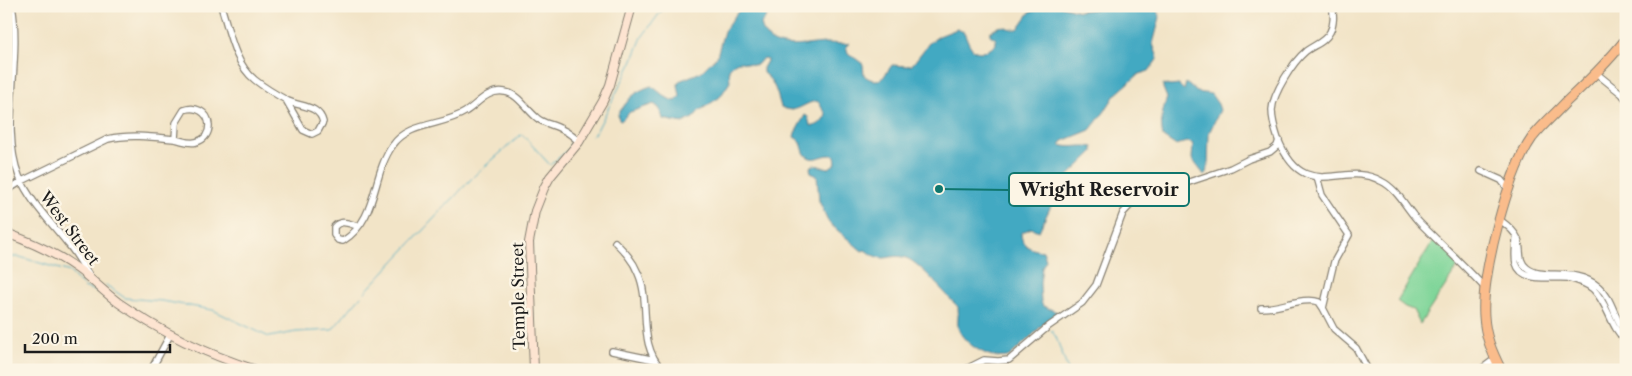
<svg xmlns="http://www.w3.org/2000/svg" width="1632" height="376" font-family="'Libre Caslon Text',serif">
<rect width="100%" height="100%" fill="#fcf5e5"/>
<filter id="ink" filterUnits="userSpaceOnUse"><feTurbulence type="fractalNoise" baseFrequency=".02" numOctaves="2"/><feDisplacementMap in="SourceGraphic" scale="10" xChannelSelector="R" yChannelSelector="G"/><feConvolveMatrix kernelMatrix="1 2 1 2 8 2 1 2 1" color-interpolation-filters="sRGB"/></filter>
<filter id="wash" filterUnits="userSpaceOnUse"><feTurbulence type="fractalNoise" baseFrequency=".0096" numOctaves="4" result="noise"/><feDisplacementMap in="SourceGraphic" scale="20" xChannelSelector="R" yChannelSelector="G"/><feGaussianBlur stdDeviation="1.12" result="paint"/><feColorMatrix in="noise" values="0 0 0 0 0 0 0 0 0 0 0 0 0 0 0 0 0 1.4 0 .05"/><feComposite in="paint" operator="in"/></filter>
<g filter="url(#wash)">
<rect width="100%" height="100%" fill="#f2e4c7"/>
<path fill="#7fd599" stroke="#4e785a" d="M1434,239L1461,262L1420,324L1413,310L1405,307L1397,301Z"/>
<path fill="#42a9c2" stroke="#2f626f" d="M742,6H773L761,24C767,55 804,44 826,43C835,43 843,45 850,43L846,46L848,53L863,64L864,75C869,80 875,81 882,79L892,65L907,66L912,65L929,43L939,36L957,29L964,32C966,36 968,43 971,47C977,56 990,51 996,44V39L990,35V32C1007,20 1004,31 1018,29L1030,12L1051,6H1061L1079,11L1125,6H1155L1160,17L1153,44L1158,58L1149,71L1139,74L1115,95L1105,111L1090,130L1063,141L1060,145C1071,149 1080,144 1093,147V152L1063,181L1039,231L1031,228L1021,233C1021,246 1031,250 1043,251L1046,260L1042,267L1040,283L1041,302L1043,306L1057,312V315L1040,327L1037,331L1010,356C995,363 961,344 958,327C957,320 959,314 958,307C946,295 919,262 906,258C888,252 886,266 865,250L862,251L829,223L819,201L817,176L811,173L810,167L814,165L829,168L836,163L835,156C826,152 816,162 808,157C803,154 803,147 801,143C799,140 797,139 794,137L795,133L805,115L808,117L810,125L813,126C820,125 822,121 826,115L825,112C821,109 821,104 817,101C802,103 797,115 781,107C777,94 775,81 763,73V68L767,61V59L763,58L757,65C744,65 740,56 729,69L730,82L720,97L699,111L693,118L683,123L663,119L659,108L654,104L630,112L621,121L619,120L618,114C629,99 633,92 651,86C660,91 666,100 676,101L680,96L678,85L679,81L701,72L717,56L724,31Z
M1186,83L1197,92L1211,94L1218,104L1220,110L1209,133L1208,166L1205,176L1192,159L1193,144L1188,142L1175,145L1163,137C1160,124 1162,110 1167,98L1163,88V84L1170,86L1179,85L1184,90Z"/>
<g fill="none" stroke-linecap="round" stroke-linejoin="round">
<path stroke="#42a9c2" stroke-width="1" d="M577,134L580,133
M592,135L596,132L632,62L642,37L665,6
M6,257H20L70,272L84,287L98,292
M106,285L125,298L162,301L213,310L269,337L296,332L332,330L361,296
M365,292L474,176L522,134L550,165L568,150L571,142
M1051,330L1056,337L1068,370
M1148,370L1156,368L1164,370"/>
</g>
</g>
<g filter="url(#ink)">
<g fill="none" stroke-linecap="round" stroke-linejoin="round">
<defs>
<path id="minor" d="M12,6C22,58 0,129 19,176C30,202 51,222 68,244C76,253 82,265 89,275
M221,6C229,30 234,63 255,80C265,88 277,95 288,101C301,107 319,105 323,122L318,131L312,134L303,130L286,100
M623,6L631,9
M1332,6C1334,14 1334,25 1330,32C1325,42 1314,45 1306,51C1293,62 1273,93 1272,110C1272,120 1275,130 1278,139C1305,206 1343,159 1381,181C1398,189 1407,210 1420,223C1441,244 1464,265 1484,287
M1596,73L1622,94L1626,99
M1481,171L1501,180L1509,190
M6,191L22,181L108,139C129,134 153,137 174,139C182,140 188,144 196,142C205,140 209,133 209,125C208,111 195,106 184,110L176,123L175,139
M1500,220C1507,225 1515,232 1518,239C1522,250 1517,260 1527,268C1543,281 1574,266 1599,287C1613,299 1614,319 1626,333
M358,226C349,224 341,219 334,227V235L338,240L343,241C379,218 371,175 393,145C409,122 443,126 465,112C478,104 487,89 505,92C517,93 527,110 537,118C544,124 553,124 561,129C568,132 574,137 579,142
M1516,239C1516,247 1514,255 1516,263C1522,284 1552,276 1568,278C1577,280 1586,283 1593,289C1608,303 1610,327 1626,341
M615,242C624,251 633,260 638,273C652,304 636,344 663,370
M1261,308C1278,309 1304,296 1319,302L1323,308L1334,262L1349,235L1322,195L1317,177
M1323,308L1334,329L1356,348L1368,370
M612,351L655,360
M151,370L170,335
M964,370L984,360L998,361L1009,360L1049,326L1082,303L1096,285L1123,213L1135,200L1231,168L1249,159L1270,152L1277,146L1279,140
M1480,370L1495,359"/>
<path id="secondary" d="M6,233C31,242 56,253 78,269C92,279 105,293 119,303C162,333 206,354 256,370
M534,370L529,242L535,211L544,188L550,177L579,142L603,101L610,85L632,6"/>
<path id="primary" d="M1501,370C1492,352 1485,336 1484,316C1481,275 1508,172 1532,138C1542,125 1555,114 1566,102C1587,82 1608,62 1626,39"/>
</defs>
<use href="#minor" stroke="#878072" stroke-width="8"/>
<use href="#secondary" stroke="#878072" stroke-width="10"/>
<use href="#primary" stroke="#878072" stroke-width="11"/>
<use href="#minor" stroke="#fff" stroke-width="5.5"/>
<use href="#secondary" stroke="#fde4d1" stroke-width="8"/>
<use href="#primary" stroke="#fabc8b" stroke-width="9"/>
</g>
</g>
<g text-anchor="middle" stroke-width="5" stroke-linejoin="round" paint-order="stroke">
<g font-size="16" fill="#1c1c1c" stroke="#fcf5e5">
<text transform="translate(70 228) rotate(53)" y="6">West Street</text>
<text transform="translate(518 296) rotate(-91)" y="6">Temple Street</text>
</g>
</g>
<path fill="none" stroke="#0f766e" stroke-width="2" d="M939 189L1009 190"/>
<circle fill="#0f766e" stroke="#fcf5e5" stroke-width="2" cx="939" cy="189" r="5"/>
<rect fill="#fcf5e5" stroke="#0f766e" stroke-width="2" x="1009" y="173" width="180" height="33" rx="5"/>
<g font-size="18" text-anchor="middle" font-weight="bold" fill="#1c1c1c">
<text x="1099" y="196">Wright Reservoir</text>
</g>
<rect width="1632" height="376" fill="none" stroke="#fcf5e5" stroke-width="25"/>
<path d="M25 344v8h145v-8" fill="none" stroke="#1c1c1c" stroke-width="2.5"/>
<text x="32" y="344" font-size="15" fill="#1c1c1c" stroke="#fcf5e5" stroke-width="4" paint-order="stroke">200 m</text>
</svg>
